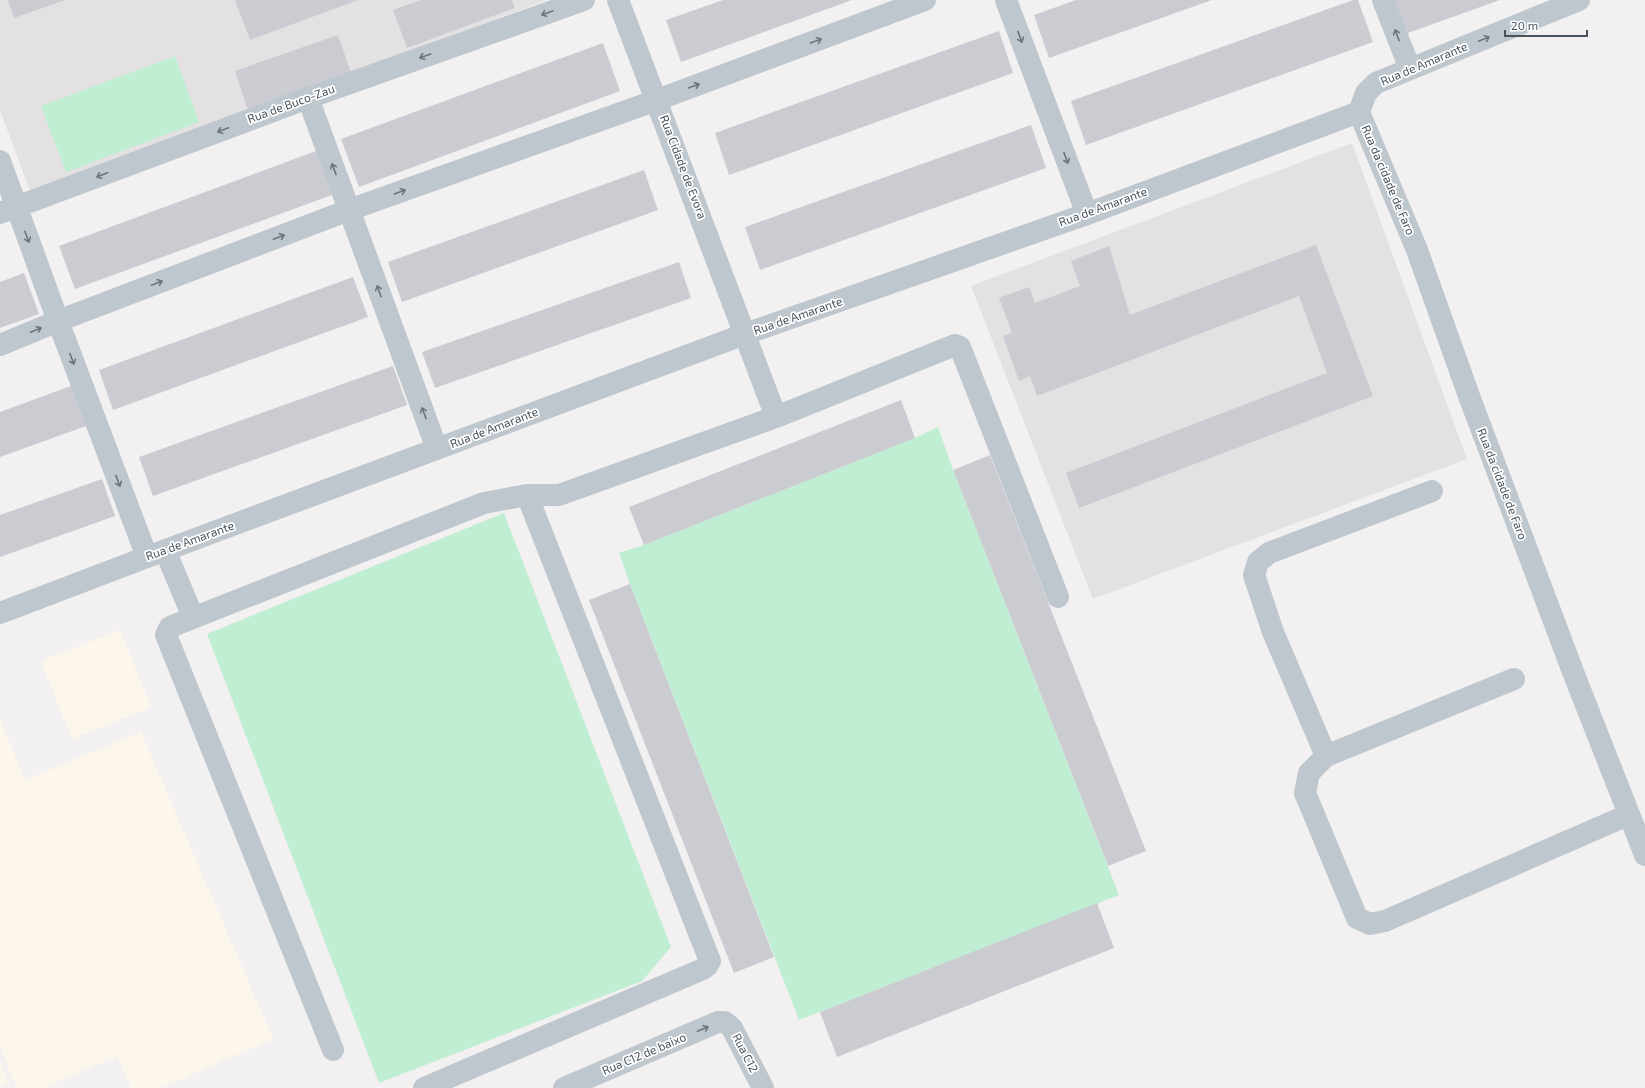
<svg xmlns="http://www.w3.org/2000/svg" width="1645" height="1088" font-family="'Exo 2',sans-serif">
<rect width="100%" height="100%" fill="#f2f0f0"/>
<path fill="#fcf7ea" d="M120,630L151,707L72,739L41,661Z
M0,720L25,780L141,732L273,1039L161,1088H131L117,1056L43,1088H17L0,1048V792L11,787L0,791Z
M0,1060L9,1083L0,1087Z"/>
<path fill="#e3e1e2" d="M0,0H547L30,191L0,110Z
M1352,143L1467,459L1093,599L971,286Z"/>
<path fill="#c0eed2" d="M175,56L199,122L66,172L41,106Z
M938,427L953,470L1119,895L799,1020L630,584L619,553L644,545L915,438Z
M504,513L671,947L642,981L379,1083L207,634Z"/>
<path fill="#caccd2" d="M8,0H65L14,18Z
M235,0H358L250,40Z
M421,0H512L515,8L407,48L393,10Z
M723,0H852L681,62L666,20Z
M1076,0H1212L1049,58L1034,15Z
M1353,0H1358L1373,42L1086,145L1071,101Z
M1393,0H1500L1405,34Z
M999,31L1013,73L729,175L715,133Z
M338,35L351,73L248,110L235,71Z
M603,43L620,91L359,187L341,139Z
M1031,125L1046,168L760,270L745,227Z
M316,151L332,195L75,289L59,246Z
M644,170L658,210L402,302L388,262Z
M1316,245L1373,396L1079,508L1066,473L1327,373L1299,296L1037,396L1030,376L1019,381L1003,336L1012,333L999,298L1029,287L1035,303L1080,286L1071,261L1109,246L1130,315Z
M679,262L691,298L435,388L422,352Z
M24,273L39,314L0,328V282Z
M353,277L368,317L113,410L99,370Z
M393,366L407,405L153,496L139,457Z
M71,386L86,426L0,457V412Z
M901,400L915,438L644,545L629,507Z
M990,455L1146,851L1108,866L953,470Z
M102,479L115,516L0,557V515Z
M630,584L774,957L734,973L589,600Z
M1097,903L1114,948L837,1057L820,1012Z"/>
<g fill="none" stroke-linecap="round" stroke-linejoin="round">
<path stroke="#bec7ce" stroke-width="22" d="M618,0L776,417
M1006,0L1087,214
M1383,0L1410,69
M308,98L437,449
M1359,112L1417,250L1469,396L1575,677L1645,855
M1359,112L1366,93L1376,83L1579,0
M0,161L58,321L147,557
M0,213L308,98L584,0
M0,345L58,321L349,210L657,100L925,0
M165,550L193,617
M0,613L147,557L745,334L1087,214L1359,112
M1514,679L1326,756L1309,773L1305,793L1357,918L1370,924L1385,921L1628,815
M1326,756L1273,632L1254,575L1258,562L1269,553L1432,491
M333,1050L166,635L170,627L484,503L527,495H559L776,417L955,345L960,347L1058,597
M424,1088L703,969L707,966L710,961L527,495
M564,1088L718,1022H725L732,1028L763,1088"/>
</g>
<defs><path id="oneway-shaft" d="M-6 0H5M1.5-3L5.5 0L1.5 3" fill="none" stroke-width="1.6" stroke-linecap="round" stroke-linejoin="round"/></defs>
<g stroke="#6b757f">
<use href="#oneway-shaft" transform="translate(547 13) rotate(160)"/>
<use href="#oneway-shaft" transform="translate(1397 35) rotate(-111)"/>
<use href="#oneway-shaft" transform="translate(1020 37) rotate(69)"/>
<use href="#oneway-shaft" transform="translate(1484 39) rotate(-22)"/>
<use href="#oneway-shaft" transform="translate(816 41) rotate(-20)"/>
<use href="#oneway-shaft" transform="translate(425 56) rotate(160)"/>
<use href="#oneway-shaft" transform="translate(694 86) rotate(-20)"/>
<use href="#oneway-shaft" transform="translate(223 130) rotate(159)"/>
<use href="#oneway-shaft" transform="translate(1066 158) rotate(69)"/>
<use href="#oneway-shaft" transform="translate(334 169) rotate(-110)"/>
<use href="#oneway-shaft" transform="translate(102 175) rotate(159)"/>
<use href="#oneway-shaft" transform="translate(400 192) rotate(-20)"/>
<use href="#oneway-shaft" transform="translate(27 237) rotate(70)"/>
<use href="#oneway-shaft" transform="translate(279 237) rotate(-21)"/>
<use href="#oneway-shaft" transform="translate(157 283) rotate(-21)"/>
<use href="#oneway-shaft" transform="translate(379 291) rotate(-110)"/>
<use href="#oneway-shaft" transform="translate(36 330) rotate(-23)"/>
<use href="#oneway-shaft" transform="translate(72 359) rotate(69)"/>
<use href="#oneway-shaft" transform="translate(424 413) rotate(-110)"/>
<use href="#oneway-shaft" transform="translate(118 481) rotate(69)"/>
<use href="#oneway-shaft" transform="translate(703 1029) rotate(-23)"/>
</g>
<g text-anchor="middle" stroke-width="3.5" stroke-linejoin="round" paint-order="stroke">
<g font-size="12" fill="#48525d" stroke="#fff">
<text transform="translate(1424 64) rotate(-23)" y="4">Rua de Amarante</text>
<text transform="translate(291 104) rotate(-20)" y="4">Rua de Buco-Zau</text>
<text transform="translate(683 167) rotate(69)" y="4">Rua Cidade de Evora</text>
<text transform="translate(1388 180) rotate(67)" y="4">Rua da cidade de Faro</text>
<text transform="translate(1103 207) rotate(-20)" y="4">Rua de Amarante</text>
<text transform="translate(798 316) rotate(-19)" y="4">Rua de Amarante</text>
<text transform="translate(494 428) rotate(-21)" y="4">Rua de Amarante</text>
<text transform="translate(1502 484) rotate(69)" y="4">Rua da cidade de Faro</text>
<text transform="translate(190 541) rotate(-20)" y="4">Rua de Amarante</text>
<text transform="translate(745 1053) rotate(63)" y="4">Rua C12</text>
<text transform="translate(644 1054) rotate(-23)" y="4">Rua C12 de baixo</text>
</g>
</g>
<path d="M1505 30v6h82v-6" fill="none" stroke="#48525d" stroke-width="2"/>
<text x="1511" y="30" font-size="12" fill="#48525d" stroke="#ffffff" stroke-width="3" paint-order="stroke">20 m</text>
</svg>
